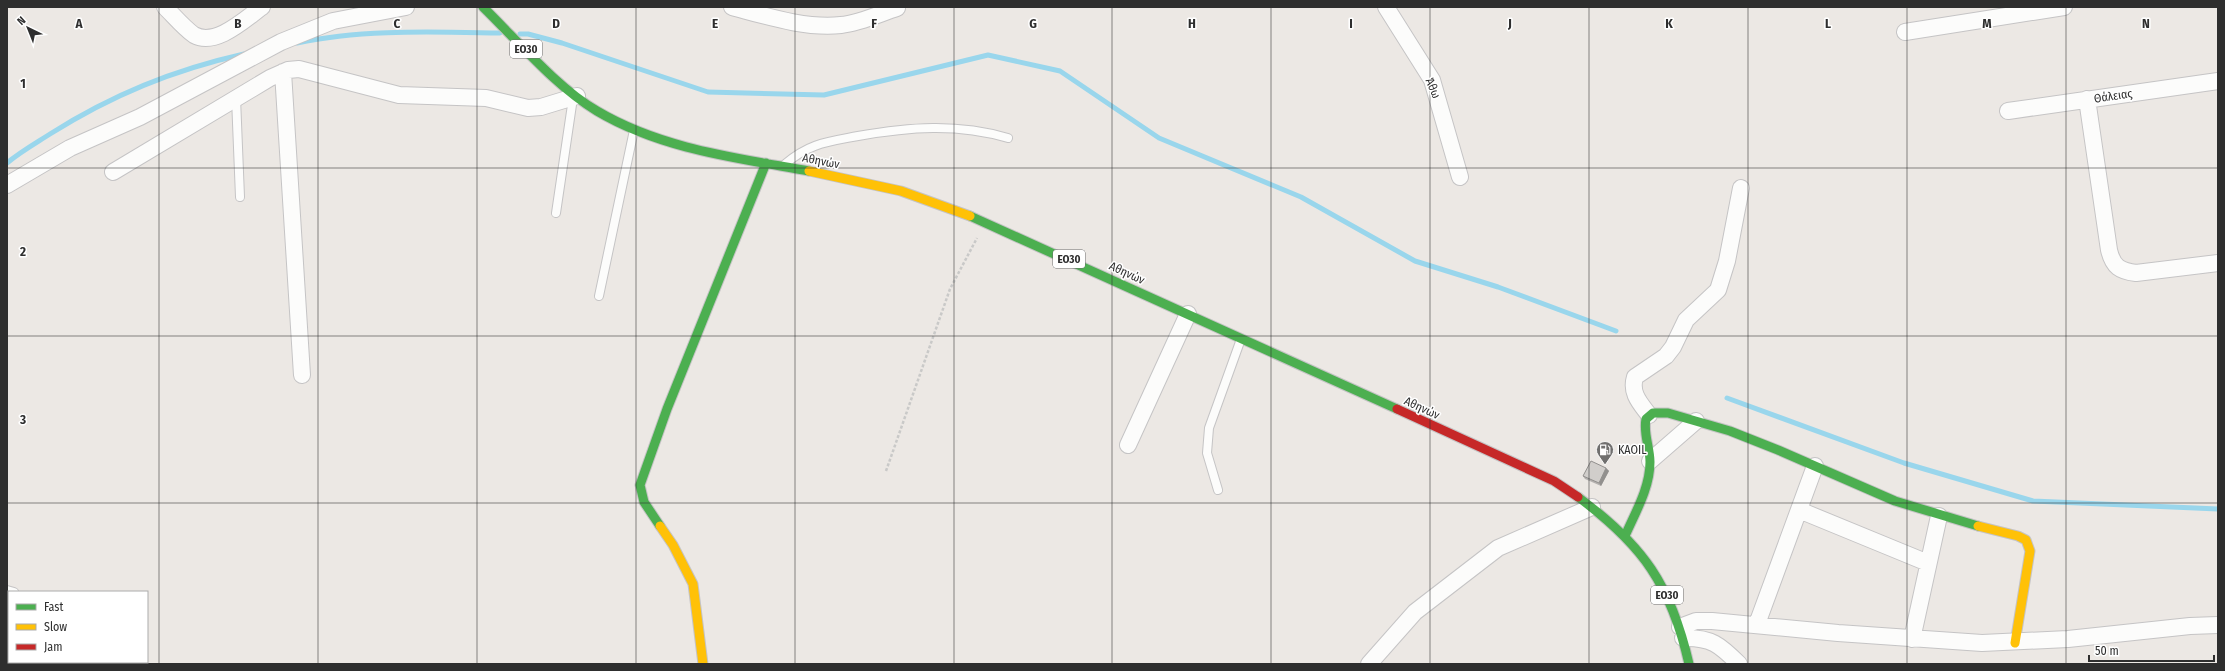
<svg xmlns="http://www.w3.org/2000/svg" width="2225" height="671" font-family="'Fira Sans Condensed',sans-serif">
<rect width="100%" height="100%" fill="#ece8e4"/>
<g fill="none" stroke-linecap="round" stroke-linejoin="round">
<path stroke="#99d6ec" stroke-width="5" d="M520,34H528L562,43L708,92L824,95L988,55L1060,71L1159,138L1301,197L1415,261L1498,287L1616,331
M297,43C362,29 433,32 500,33
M7,163C20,152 36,143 50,134C112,95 173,70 244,54
M1727,398L1904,463L2033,501L2218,509"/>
<defs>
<path id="lane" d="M236,98L240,197
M785,164C810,143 827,142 858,136C909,127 957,123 1008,138
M556,213L573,98
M599,296L634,130
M1218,490L1207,453L1209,428L1241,339
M7,590L14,592"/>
<path id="street" d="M165,7C174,16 184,28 194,35C216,47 245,19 262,7
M732,7C766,16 806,29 841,25C860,23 879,14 897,8
M1386,7L1432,80L1460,177
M1905,32L2064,7
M283,72L302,375
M2087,99L2109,250C2113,267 2120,271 2136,273L2218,263
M2008,111L2218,81
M113,172L270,78L288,70L299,69L399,95L486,98L528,108L541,107L577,96
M7,185L70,148L140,117L281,42L333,21L406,7
M1649,415C1640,403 1630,393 1635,377L1666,356L1673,347L1686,320L1718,290L1727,261L1741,188
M1128,445L1188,314
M1650,461L1696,421
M1799,510L1928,563
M1757,624L1815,466
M1680,627L1696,621H1712L1838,633L1982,643L2068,639L2190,626L2218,625
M1683,638C1711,637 1720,645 1739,664
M1912,639L1939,516
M1369,664L1415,612L1498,548L1592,507"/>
<path id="fast" d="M483,7C517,40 556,87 597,111C661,149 737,158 809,171
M970,216L1397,409
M1578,497C1643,545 1671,585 1689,664
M660,526L644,502L640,485L667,409L766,163
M1625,536C1635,513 1650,488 1650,462C1650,447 1643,434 1646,419L1653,413H1668L1730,431L1778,450L1895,501L1978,526"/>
<path id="slow" d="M809,171L901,191L970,216
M660,526L673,545L693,584L703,664
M1978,526L2018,536L2026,540L2030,551L2015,643"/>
<path id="jam" d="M1397,409L1554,481L1578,497"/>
</defs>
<use href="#lane" stroke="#c5c4c5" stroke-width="10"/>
<use href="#street" stroke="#c5c4c5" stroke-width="18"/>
<use href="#fast" stroke="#c5c4c5" stroke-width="11"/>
<use href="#slow" stroke="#c5c4c5" stroke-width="11"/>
<use href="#jam" stroke="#c5c4c5" stroke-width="11"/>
<path stroke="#c9c9c8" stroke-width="2.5" stroke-dasharray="3 2" stroke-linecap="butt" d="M886,471L950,289L977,238"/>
<use href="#lane" stroke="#fcfcfb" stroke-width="8"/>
<use href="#street" stroke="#fcfcfb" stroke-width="16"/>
<use href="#fast" stroke="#4caf50" stroke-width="9"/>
<use href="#slow" stroke="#ffc107" stroke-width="9"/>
<use href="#jam" stroke="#c62828" stroke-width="9"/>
</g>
<path fill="#b4b1af" d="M1606,468L1609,471L1601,486L1585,479L1583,476Z"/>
<path fill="#92908e" d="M1606,468L1609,471L1601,486L1599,483Z"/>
<path fill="#d1cecb" stroke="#92908e" d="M1591,461L1606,468L1599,483L1583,476Z"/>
<path fill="none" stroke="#2e2e2e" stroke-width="1" stroke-opacity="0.55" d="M159,7V664M318,7V664M477,7V664M636,7V664M795,7V664M954,7V664M1112,7V664M1271,7V664M1430,7V664M1589,7V664M1748,7V664M1907,7V664M2066,7V664M7,168H2218M7,336H2218M7,503H2218"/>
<defs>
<symbol id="fuel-pin" viewBox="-11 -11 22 30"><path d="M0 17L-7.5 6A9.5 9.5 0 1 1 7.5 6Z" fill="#706f6e" stroke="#fff"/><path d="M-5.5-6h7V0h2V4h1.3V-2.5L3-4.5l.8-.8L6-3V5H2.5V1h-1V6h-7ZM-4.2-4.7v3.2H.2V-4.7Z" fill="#fff"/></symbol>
</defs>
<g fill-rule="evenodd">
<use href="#fuel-pin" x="1595" y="440" width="20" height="27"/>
</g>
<g text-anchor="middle" stroke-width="3" stroke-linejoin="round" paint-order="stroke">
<g fill="#fff" stroke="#6d6d6d" stroke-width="1">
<rect x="510" y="40" width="32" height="18" rx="3"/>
<rect x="1053" y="250" width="32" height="18" rx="3"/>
<rect x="1651" y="586" width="32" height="18" rx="3"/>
</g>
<g font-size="11" font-weight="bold" fill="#2e2e2e">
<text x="526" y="53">ΕΟ30</text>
<text x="1069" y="263">ΕΟ30</text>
<text x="1667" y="599">ΕΟ30</text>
</g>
<g font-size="12" fill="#2e2e2e" stroke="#fff">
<text transform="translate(1433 88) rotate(68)" y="4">Άθω</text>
<text transform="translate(2113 96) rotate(-8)" y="4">Θάλειας</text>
<text transform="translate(821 161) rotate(11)" y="4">Αθηνών</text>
<text transform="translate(1127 273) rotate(25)" y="4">Αθηνών</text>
<text transform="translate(1422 408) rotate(25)" y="4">Αθηνών</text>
</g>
<g font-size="12" fill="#2e2e2e" stroke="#fff" text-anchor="start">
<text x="1618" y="454">KAOIL</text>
</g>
</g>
<g font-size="13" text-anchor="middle" font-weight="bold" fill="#2e2e2e" stroke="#fff" stroke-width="3" stroke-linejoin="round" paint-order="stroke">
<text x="79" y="28">A</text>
<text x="238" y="28">B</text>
<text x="397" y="28">C</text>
<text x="556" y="28">D</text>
<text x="715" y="28">E</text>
<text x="874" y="28">F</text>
<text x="1033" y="28">G</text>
<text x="1192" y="28">H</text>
<text x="1351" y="28">I</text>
<text x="1510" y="28">J</text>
<text x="1669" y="28">K</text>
<text x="1828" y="28">L</text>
<text x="1987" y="28">M</text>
<text x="2146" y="28">N</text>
<text x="23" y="88">1</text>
<text x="23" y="256">2</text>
<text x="23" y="424">3</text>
</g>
<rect width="2225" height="671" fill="none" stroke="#2e2e2e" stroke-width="16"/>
<rect x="8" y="591" width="140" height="72" fill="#ffffff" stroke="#ababab"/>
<rect x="16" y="604" width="20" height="6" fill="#4caf50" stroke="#ababab"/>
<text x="44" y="611" font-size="12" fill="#2e2e2e">Fast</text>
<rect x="16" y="624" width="20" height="6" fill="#ffc107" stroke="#ababab"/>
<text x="44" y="631" font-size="12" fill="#2e2e2e">Slow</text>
<rect x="16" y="644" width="20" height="6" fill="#c62828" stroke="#ababab"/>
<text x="44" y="651" font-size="12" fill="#2e2e2e">Jam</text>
<g transform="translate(28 28) rotate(317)" stroke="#ffffff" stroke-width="3" paint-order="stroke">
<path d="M0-3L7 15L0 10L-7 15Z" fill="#2e2e2e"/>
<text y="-6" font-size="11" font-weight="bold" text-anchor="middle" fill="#2e2e2e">N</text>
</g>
<path d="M2089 655v6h125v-6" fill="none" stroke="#2e2e2e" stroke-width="2"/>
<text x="2095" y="655" font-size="12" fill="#2e2e2e" stroke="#ffffff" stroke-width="3" paint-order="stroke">50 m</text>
</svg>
